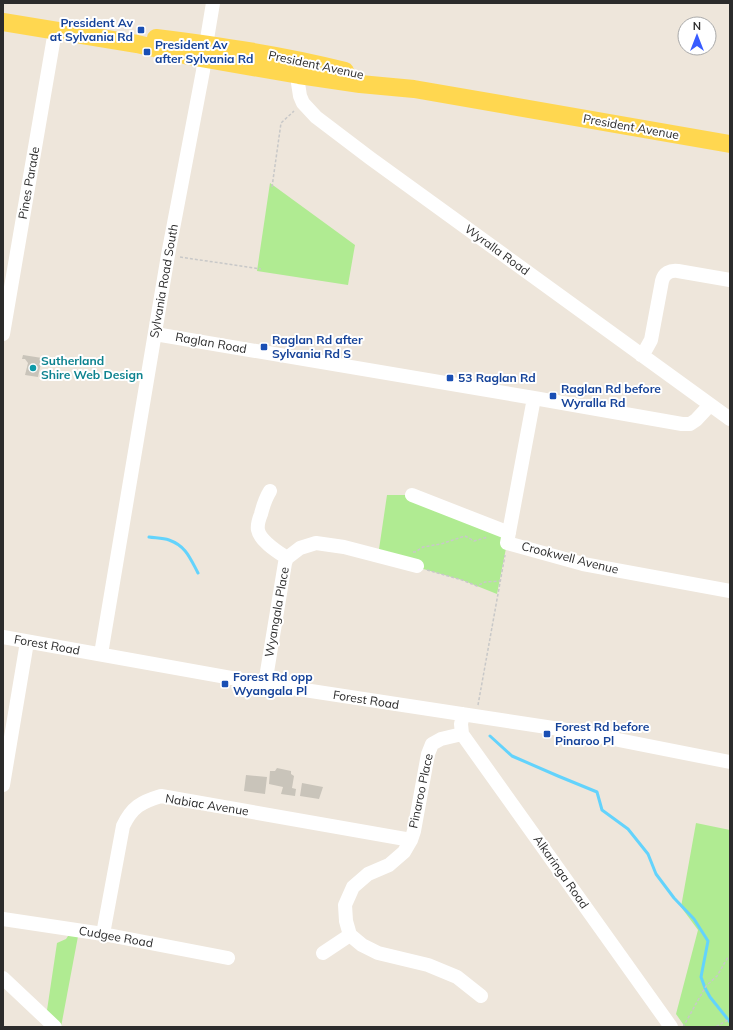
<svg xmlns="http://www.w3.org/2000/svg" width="733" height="1030" font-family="Mulish,sans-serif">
<rect width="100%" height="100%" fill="#eee6db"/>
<path fill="#b0eb92" d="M270,183L355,245L348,285L257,271Z
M387,495H412L509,533L497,594L462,580L378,556Z
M696,823L730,830V1027H685L676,1014L698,930L681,907Z
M72,930L79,931L61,1027L46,1017L57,943L66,939Z"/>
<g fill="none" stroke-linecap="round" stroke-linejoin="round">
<path stroke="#63d3fc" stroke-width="3" d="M149,537C155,538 163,538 169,540C186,546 190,558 198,573
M490,736L512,756L558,776L597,792L602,810L628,829L648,854L656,874L674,898L694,919L708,941L701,977L705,988L710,997L730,1022"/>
</g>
<path fill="#c9c4ba" d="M23,355L42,358L38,377L25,375L28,363L25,359H22Z
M277,768L291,771V774L294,776L292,788L296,789L295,796L281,794L283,787L269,784L270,771H275Z
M246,775L267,777L265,794L244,791Z
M302,783L323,787L319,799L300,796Z"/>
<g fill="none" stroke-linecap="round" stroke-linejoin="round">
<path stroke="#c8c8c8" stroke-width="1.5" stroke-dasharray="3 2" stroke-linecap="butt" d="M272,187L281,123L294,111
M180,257L261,269
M413,552H415L423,547L441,544L465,536L474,541L488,537
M427,570L462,580L477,586L485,582L500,581
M478,705L505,555
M683,1027L706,986L717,976L728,957
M717,1027V1026L728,1020H730"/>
<path stroke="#fff" stroke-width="14" d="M300,65L298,83L300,96L303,103L316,117L370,158L730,419
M3,334L55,31
M155,334L534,398L682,424H690L696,420L710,405
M641,355L646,349L651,340L662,281C664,273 670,270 678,271L730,280
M534,398L507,543L583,564L730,591
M270,491C265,499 263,506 261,514C259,519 257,525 258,530C260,541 278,552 287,558
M412,495L509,533
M3,637L265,684L573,731L730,762
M101,654L168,255L203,71L206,45L213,3
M265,684L285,563L287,558L300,548L316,543L344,547L417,566
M463,714L461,724L462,734L671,1027
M462,734L441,739L432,744L428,754L414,831L411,840L404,852L389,865L368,874L353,887L345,905L346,921L350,935L362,945L378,953L428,965L457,977L481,996
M3,785L27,642
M3,919L103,934L228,958
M103,934L123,826C132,807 141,802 161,796L411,840
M323,953L350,935
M3,978L55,1027"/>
<path stroke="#ffd750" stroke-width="18" d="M3,22L137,44L189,56L299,75L360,84L414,89L730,144
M156,38C219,46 283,55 345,71"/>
</g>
<g fill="#1a4fb4" stroke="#fff" stroke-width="1.5">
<rect x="137" y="26" width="8" height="8" rx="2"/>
<rect x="143" y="48" width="8" height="8" rx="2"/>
<rect x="260" y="343" width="8" height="8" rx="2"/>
<rect x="446" y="374" width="8" height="8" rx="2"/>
<rect x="549" y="392" width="8" height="8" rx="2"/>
<rect x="221" y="680" width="8" height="8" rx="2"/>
<rect x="543" y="730" width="8" height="8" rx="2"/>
</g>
<circle fill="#0f9aa8" stroke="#fff" stroke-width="1.5" cx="33" cy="368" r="4"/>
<g text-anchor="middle" stroke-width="4" stroke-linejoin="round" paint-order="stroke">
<g font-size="12" font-weight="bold" fill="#164399" stroke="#fff" text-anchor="start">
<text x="133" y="27" text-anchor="end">President Av<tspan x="133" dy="14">at Sylvania Rd</tspan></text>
<text x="155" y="49">President Av<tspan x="155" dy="14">after Sylvania Rd</tspan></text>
<text x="272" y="344">Raglan Rd after<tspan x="272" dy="14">Sylvania Rd S</tspan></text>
<text x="458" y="382">53 Raglan Rd</text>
<text x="561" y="393">Raglan Rd before<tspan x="561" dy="14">Wyralla Rd</tspan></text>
<text x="233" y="681">Forest Rd opp<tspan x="233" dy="14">Wyangala Pl</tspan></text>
<text x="555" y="731">Forest Rd before<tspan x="555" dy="14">Pinaroo Pl</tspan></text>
</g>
<g font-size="12" fill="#2b2b2b" stroke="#fff">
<text transform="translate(316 65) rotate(12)" y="4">President Avenue</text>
<text transform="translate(631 127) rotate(10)" y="4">President Avenue</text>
<text transform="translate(29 183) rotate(-80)" y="4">Pines Parade</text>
<text transform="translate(497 250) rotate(36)" y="4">Wyralla Road</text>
<text transform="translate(164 281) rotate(-80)" y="4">Sylvania Road South</text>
<text transform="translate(211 343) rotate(10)" y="4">Raglan Road</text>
<text transform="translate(570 558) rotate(14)" y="4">Crookwell Avenue</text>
<text transform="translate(277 612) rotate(-80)" y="4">Wyangala Place</text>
<text transform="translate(47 645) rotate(10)" y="4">Forest Road</text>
<text transform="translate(366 700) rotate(9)" y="4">Forest Road</text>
<text transform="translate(421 791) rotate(-78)" y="4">Pinaroo Place</text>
<text transform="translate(207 805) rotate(9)" y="4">Nabiac Avenue</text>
<text transform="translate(561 872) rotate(55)" y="4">Alkaringa Road</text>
<text transform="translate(116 937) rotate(10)" y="4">Cudgee Road</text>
</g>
<g font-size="12" font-weight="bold" fill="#0d838f" stroke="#fff" text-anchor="start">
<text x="41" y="365">Sutherland<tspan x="41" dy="14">Shire Web Design</tspan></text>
</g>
</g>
<rect width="733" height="1030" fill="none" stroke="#2b2b2b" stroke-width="8"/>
<g transform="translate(697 36)"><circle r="19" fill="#ffffff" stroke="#aaaaaa"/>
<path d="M0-3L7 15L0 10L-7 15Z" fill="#385cff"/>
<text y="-6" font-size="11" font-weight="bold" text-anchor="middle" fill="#2b2b2b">N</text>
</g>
</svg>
